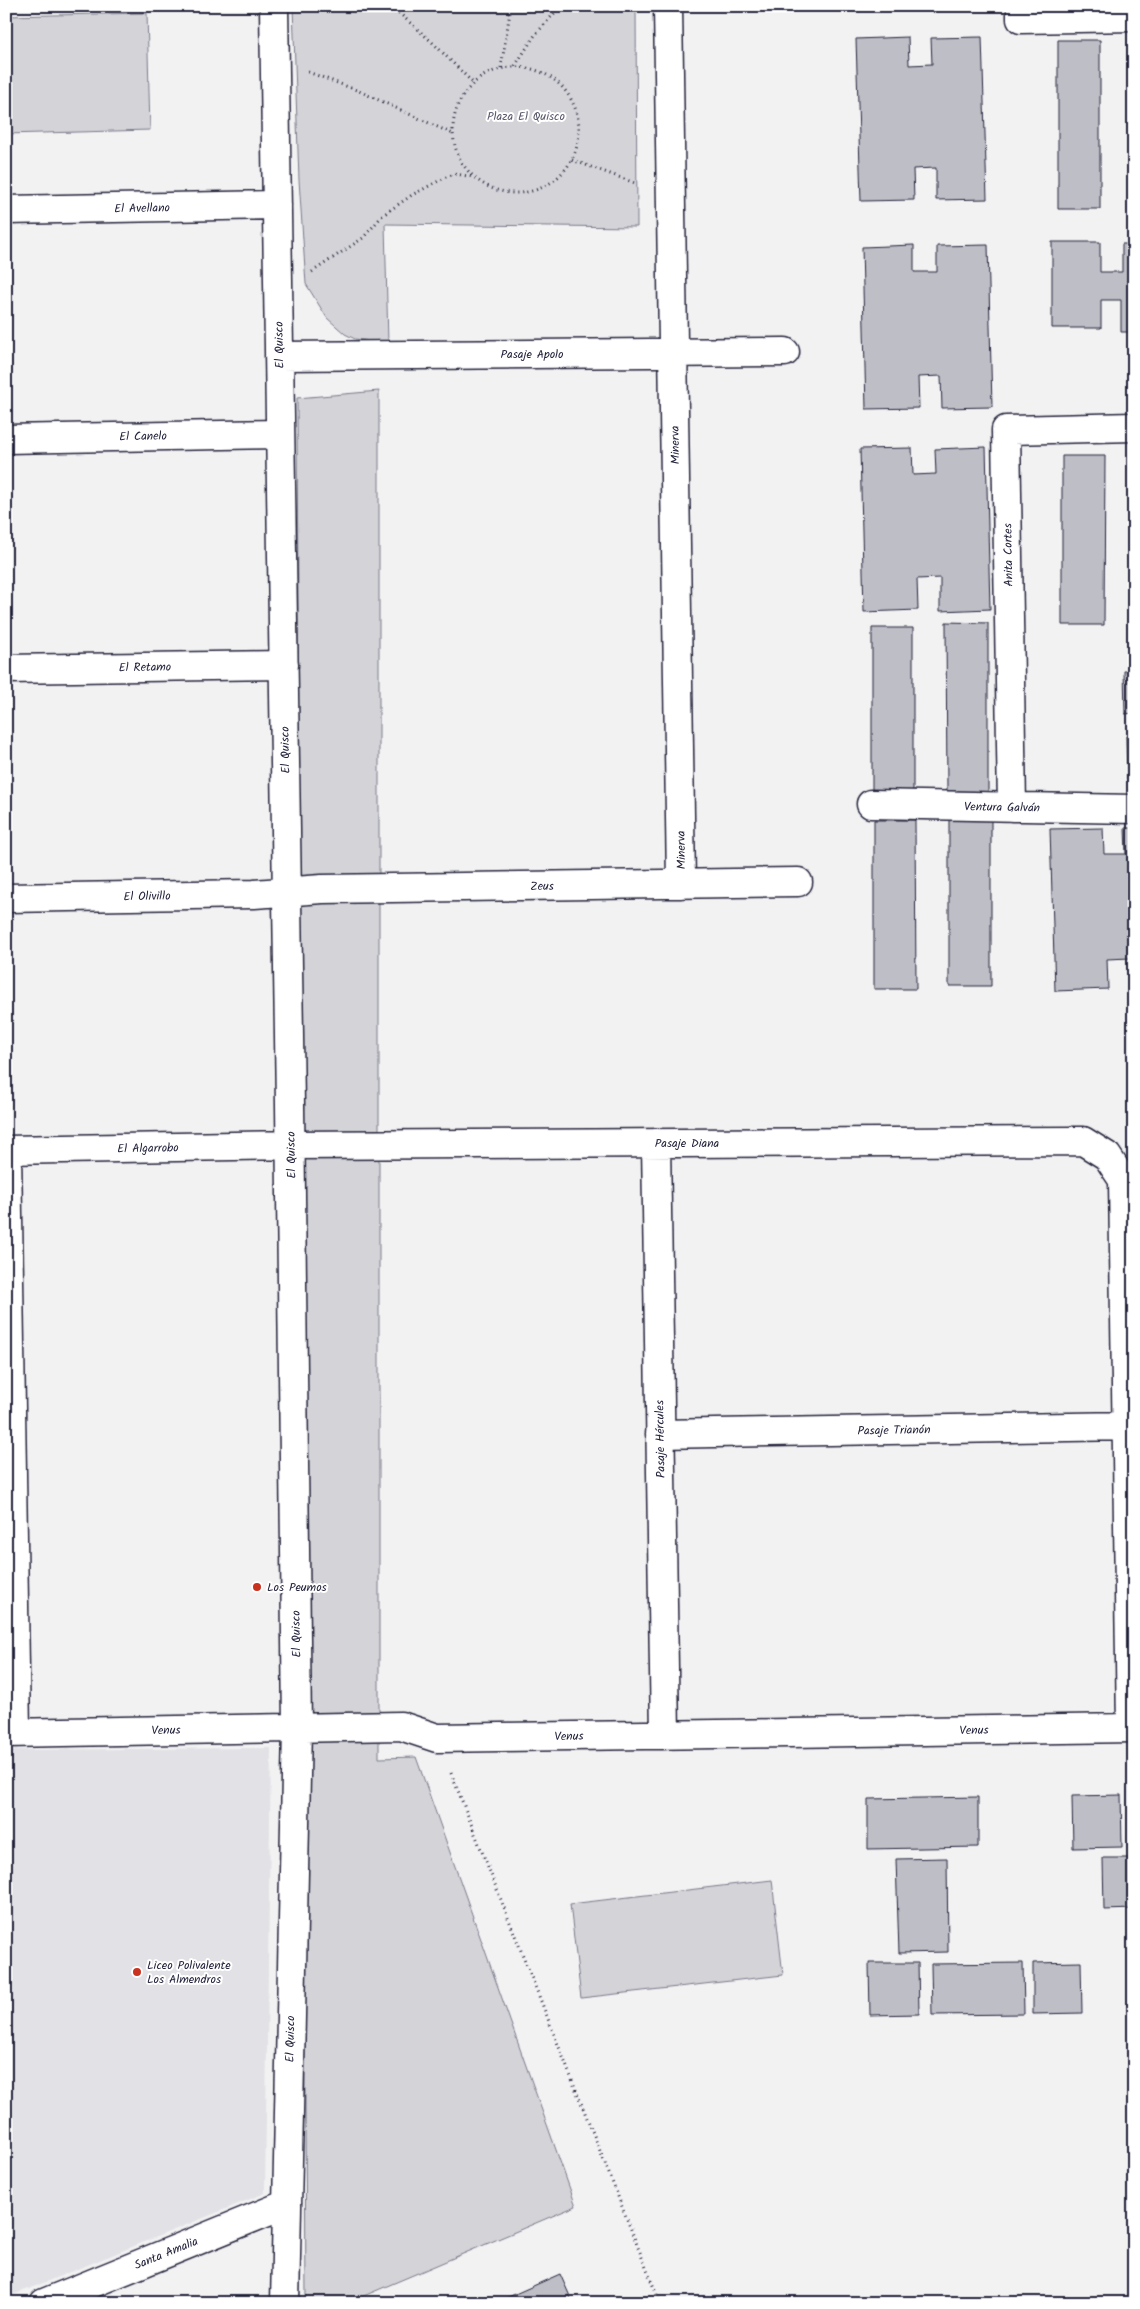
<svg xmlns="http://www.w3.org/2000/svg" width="1140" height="2309" font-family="Kalam,sans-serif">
<rect width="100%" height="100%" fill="#f2f2f3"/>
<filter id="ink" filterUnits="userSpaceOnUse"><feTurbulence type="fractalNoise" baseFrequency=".02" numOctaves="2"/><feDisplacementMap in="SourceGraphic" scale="10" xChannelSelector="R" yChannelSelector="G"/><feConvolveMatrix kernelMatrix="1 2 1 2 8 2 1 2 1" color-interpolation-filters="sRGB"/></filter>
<g filter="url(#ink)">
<path fill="#e2e2e6" d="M271,1748L265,2193L6,2298V1750Z"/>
<path fill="#d3d3d8" stroke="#7a7a8a" d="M293,6H636L637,227L385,224L388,343L355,339L345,334L327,318L306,284L299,180Z
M147,13L150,130L6,134V16Z
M379,391V1758L416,1757L576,2206L347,2303H306L297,398Z
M772,1880L783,1975L581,1998L570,1904Z"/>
<path fill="#bebec6" stroke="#22223b" d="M908,37L909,65L932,64L931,38L982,37L987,199L936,200V168L913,169L914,200L861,201L856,39Z
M1058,40H1100V209H1058Z
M1052,242H1100V272H1122V244H1134V332H1121V300H1101V328H1052Z
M914,245V272H937V246L988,245L992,407L942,408L941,376L918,377L919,408L866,409L862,247Z
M986,447L990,609L940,611V578L917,579L918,610L864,612L860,449L912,448L913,475L936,474L935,449Z
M1062,456H1105L1104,625H1062Z
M946,622L988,623V792L947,791Z
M872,628H913V797H872Z
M1124,671H1134V713L1125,714Z
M1126,736H1134V778L1127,779Z
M949,817H991V986H949Z
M874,820H915L916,989H874Z
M1103,828L1104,854H1126L1125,828H1134V990H1130V958L1107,959L1108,989L1055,991L1050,829Z
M1121,1795L1122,1847L1073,1848L1072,1796Z
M978,1797V1847L868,1849V1799Z
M947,1858L948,1952L899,1953L896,1859Z
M1103,1858H1134V1909L1104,1910Z
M1081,1962L1082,2013L1033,2014V1963Z
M869,1963H918L919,2014L870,2015Z
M1023,1963L1024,2014L932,2015L931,1964Z
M560,2274L573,2303H495Z"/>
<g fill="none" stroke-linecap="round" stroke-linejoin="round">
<defs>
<path id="minor" d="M274,6L290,1105L297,1728L285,2303
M668,6L681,884
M1021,6V19L1134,17
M6,210L277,205
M279,356L785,352
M6,439L280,434
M6,669L284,665
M871,804L1134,809
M1012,807L1006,430L1134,427
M6,898L254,894L322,889L798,882
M656,1143L665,1735
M6,1150L291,1145L1083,1141L1107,1156L1123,1180L1131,1728
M7,1150L16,1733
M660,1434L1128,1426
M6,1733L401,1726L437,1738L1134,1728
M44,2303L287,2204"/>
</defs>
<use href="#minor" stroke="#22223b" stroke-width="31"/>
<path stroke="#22223b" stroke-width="3" stroke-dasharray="1 4" stroke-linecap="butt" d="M391,6L432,42L473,83
M515,66L535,35L561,6
M453 130a63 63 0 1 1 126 0a63 63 0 1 1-126 0Z
M501,68L511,6
M308,72L359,91L453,134
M572,160L635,183
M312,272L363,238L383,215L412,195L448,176L456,174L473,177
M451,1773L660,2303"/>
<use href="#minor" stroke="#fff" stroke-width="28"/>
</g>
</g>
<g fill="#c8321e" stroke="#fff" stroke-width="2">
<circle cx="257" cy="1587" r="5"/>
<circle cx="137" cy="1972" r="5"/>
</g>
<g text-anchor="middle" stroke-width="4" stroke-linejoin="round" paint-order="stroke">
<g font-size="12" fill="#57576a" stroke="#fff">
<text x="526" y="120">Plaza El Quisco</text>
</g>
<g font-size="12" fill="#22223b" stroke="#fff">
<text transform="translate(142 208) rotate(-1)" y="4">El Avellano</text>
<text transform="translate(279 345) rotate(-91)" y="4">El Quisco</text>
<text x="532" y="358">Pasaje Apolo</text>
<text transform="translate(143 436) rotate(-1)" y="4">El Canelo</text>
<text transform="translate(675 445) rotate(-91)" y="4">Minerva</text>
<text transform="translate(1008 555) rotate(-91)" y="4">Anita Cortes</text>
<text transform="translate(145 667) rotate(-1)" y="4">El Retamo</text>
<text transform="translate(285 750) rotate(-91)" y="4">El Quisco</text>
<text transform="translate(1002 807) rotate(1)" y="4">Ventura Galván</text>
<text transform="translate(681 850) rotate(-91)" y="4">Minerva</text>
<text transform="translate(542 886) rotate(-1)" y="4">Zeus</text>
<text transform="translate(147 896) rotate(-1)" y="4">El Olivillo</text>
<text x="687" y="1147">Pasaje Diana</text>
<text transform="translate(148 1148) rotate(-1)" y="4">El Algarrobo</text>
<text transform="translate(291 1155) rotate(-91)" y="4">El Quisco</text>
<text transform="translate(894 1430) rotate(-1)" y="4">Pasaje Trianón</text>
<text transform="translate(660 1439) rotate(-91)" y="4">Pasaje Hércules</text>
<text transform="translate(296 1634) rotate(-91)" y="4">El Quisco</text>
<text transform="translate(166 1730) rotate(-1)" y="4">Venus</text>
<text transform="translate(974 1730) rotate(-1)" y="4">Venus</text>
<text transform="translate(569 1736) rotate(-1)" y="4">Venus</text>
<text transform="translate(290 2039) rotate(-89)" y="4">El Quisco</text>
<text transform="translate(166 2253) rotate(-22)" y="4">Santa Amalia</text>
</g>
<g font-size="12" fill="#22223b" stroke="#fff" text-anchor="start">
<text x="267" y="1591">Los Peumos</text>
<text x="147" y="1969">Liceo Polivalente<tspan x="147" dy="14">Los Almendros</tspan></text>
</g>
</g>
<rect width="1140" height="2309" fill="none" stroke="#fff" stroke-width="25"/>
<rect x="12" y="12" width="1115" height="2284" fill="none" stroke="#22223b" stroke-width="2" filter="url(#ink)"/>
</svg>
